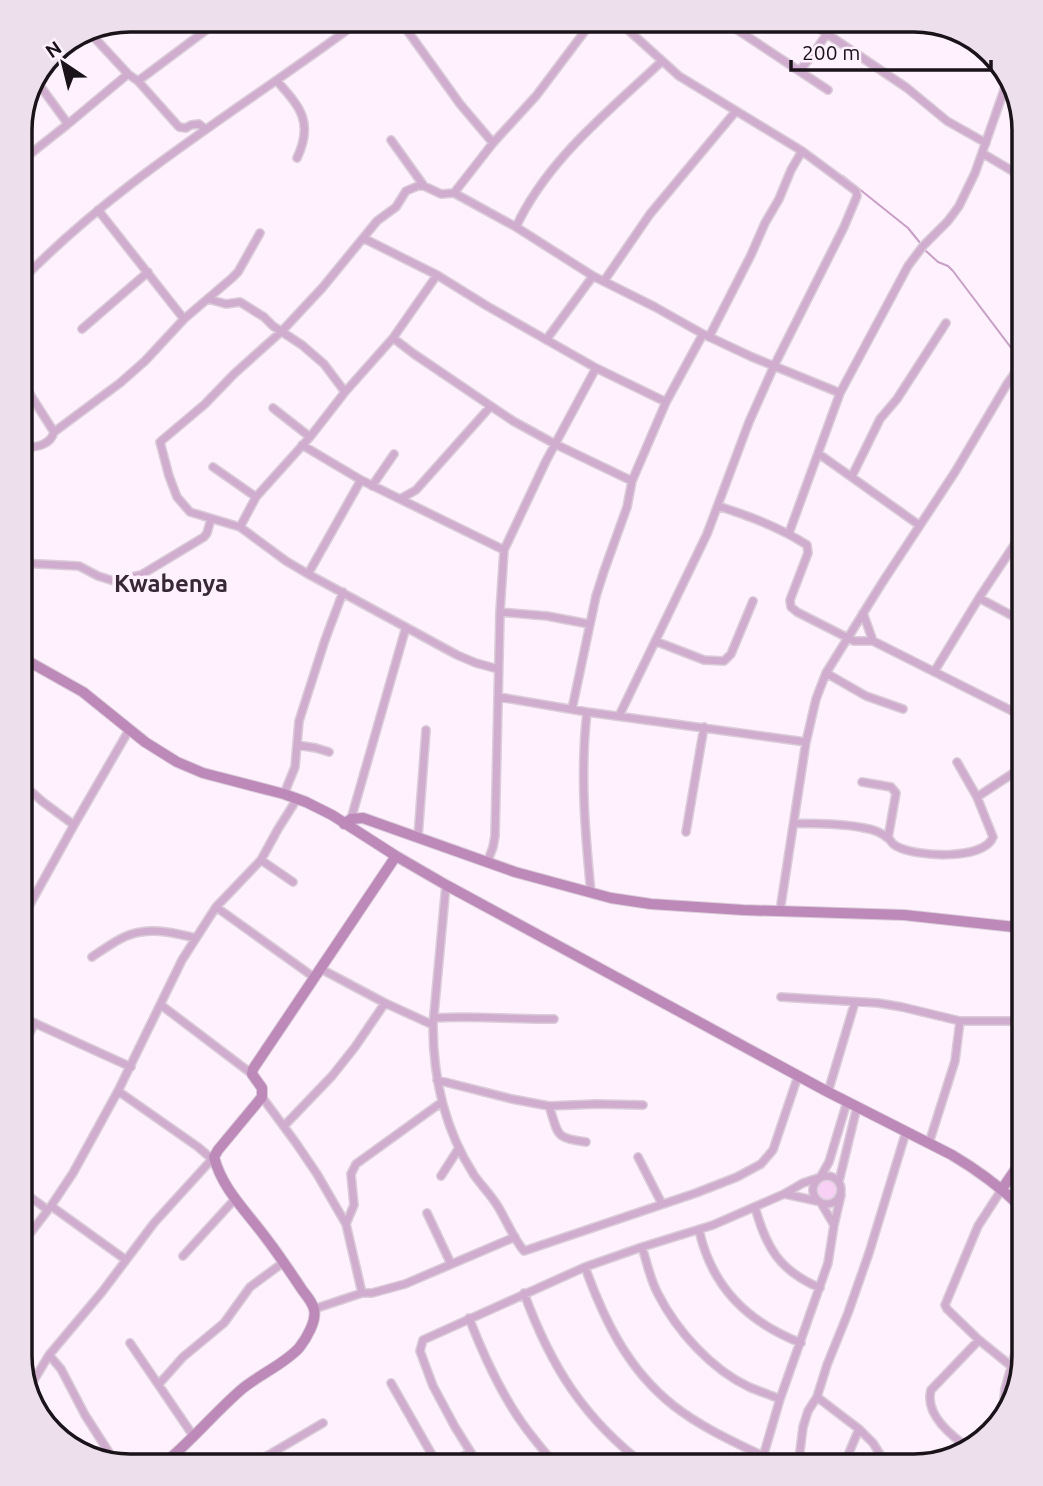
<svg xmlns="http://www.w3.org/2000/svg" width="1043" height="1486" font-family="Ubuntu,sans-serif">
<rect width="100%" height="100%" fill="#fff1fd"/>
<path fill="#f8d0f5" d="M817 1190a10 10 0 1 1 20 0a10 10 0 1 1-20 0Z"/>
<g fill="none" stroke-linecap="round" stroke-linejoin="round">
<path stroke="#c89fc6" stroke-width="2" d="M843,176L908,228L921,244
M926,251L938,262L948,266L953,271L1018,357"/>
<defs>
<path id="street" d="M399,19L460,104L493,143
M616,19L679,76L802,151L856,191L857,196L844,227L774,366L749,422L707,534L619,716
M721,19L828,90
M805,19L907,88L947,121L986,143
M91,34L128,74L138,81L179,127L186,128L191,125L199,124L205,129
M800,70L811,57L826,35
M138,81L221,19
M277,81C300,107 314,122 297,158
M38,83L68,124
M391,140L424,186
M982,153L1024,178
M20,162L68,124L128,74
M454,193L493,143L536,96L585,31L598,19
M98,210L184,319
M516,227C547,160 609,111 661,62
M363,238L437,275L487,306L596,368L666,402
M604,281L650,214L736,111
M19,283C120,178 246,106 362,19
M208,299L226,304L240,302L264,317L273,326L302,345L324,364L345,392
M82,329L148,272
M709,337L751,255L765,223L779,199L791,170L802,151
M393,338L414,354L513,421L555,444L632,481
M546,340L593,276
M19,377L54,432
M273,408L310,437
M302,445L361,480L504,550
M19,449C33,447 50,447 54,432L120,383L145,361L184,319L232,278L238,272L260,233
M819,454L919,525
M213,467L256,497
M852,476L880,419L897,399L946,323
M372,486L394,454
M400,499L416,490L490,407
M718,506C749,516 779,527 807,545L808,553L790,600L791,607L797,612L848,638L854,641H873L1024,717
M240,527L256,497L310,437L345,392L393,338L437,275
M789,533L840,393L908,266L923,246L948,221L959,206L975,173L1009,76
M19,563L79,566L98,576L114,581L141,575L204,537L207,533L211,519
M308,574L361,480
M979,598L1024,622
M500,612L547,616L589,624
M863,613L873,641
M655,641L704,660L724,661L731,654L753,601
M498,669L476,663L457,655L308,574L286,561L240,527L190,512L177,497L169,476L160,442L205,404L234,374L282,331L323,287L377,221L396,207L406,191L418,186H424L441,194L454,193L516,227L593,276L655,307L703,334L752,357L840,393
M934,672L979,598L1024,530
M826,673L866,696L903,709
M499,697L587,712L806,742
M572,709L596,596L604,571L627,507L632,481L666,402L703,334
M587,712C580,773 585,832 591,893
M297,745L316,748L329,752
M19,781L43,802L74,825
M862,782L891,787L896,793L888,838
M284,794L295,767L299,721L325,640L343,592
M977,797L1024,766
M351,819L406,627
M794,823C816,824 842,823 864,828C873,829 882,833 889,839C893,843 891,843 896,846C915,857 984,861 993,837L977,797L957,762
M686,832L704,727
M418,837L426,730
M261,860L293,882
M487,863L493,847L495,836L500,612L504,550L546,461L596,368
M19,885L35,895
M446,885L433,1025C433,1077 445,1130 474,1175C481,1185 490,1194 497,1205C506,1219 513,1238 524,1251L696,1193L737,1177L761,1164L773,1150L798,1076
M216,907L315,978
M780,911L806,742L816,699L826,673L882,583L955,472L1007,384L1024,360
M19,924L74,825L129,730
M92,957C106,948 123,934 141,932C159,929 179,934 196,938
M321,969L385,1003L433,1025
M781,997L878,1003L902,1007L960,1021H1017
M161,1005L252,1074
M19,1016L131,1067
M434,1018C474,1015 514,1020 554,1019
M19,1053L35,1023
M437,1080L512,1099L549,1106L596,1104L643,1105
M118,1091L198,1147L212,1159
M828,1092L855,1002
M262,1097L296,1143L317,1174L346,1224L362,1293
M549,1106C559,1135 554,1138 586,1142
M284,1126L332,1076L355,1047L385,1003
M929,1143L955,1061L960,1021
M638,1157L662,1204
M813 1190a14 14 0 1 1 28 0a14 14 0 1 1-28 0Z
M441,1176L459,1148
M821,1176L829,1162L847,1102
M839,1181L857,1107
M19,1189L48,1210
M785,1194L817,1201
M821,1203L834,1225
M51,1206L126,1260
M755,1207C766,1248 780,1271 820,1288
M427,1213L451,1264
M346,1224L354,1205L351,1174L356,1164L442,1102
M699,1230C712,1288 748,1322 801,1343
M642,1247C647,1263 650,1279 658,1294C677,1331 711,1369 749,1387C759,1391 770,1395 780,1399
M19,1248L51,1206L73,1173L118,1091L182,960L216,907L261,860L278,829L297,799
M183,1256L235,1199
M585,1267C604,1320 628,1370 674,1406C701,1427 732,1441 763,1456
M524,1293C551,1367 584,1419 647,1467
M314,1309L362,1293H372L405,1284L515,1237
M469,1318C483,1354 498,1388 520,1420C531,1436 544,1451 557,1467
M979,1340L947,1309L945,1305L978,1226L1002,1189
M130,1343L194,1437
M49,1355L61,1369L85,1415L117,1465
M391,1383L439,1467
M159,1384L183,1357L224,1323L250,1287L284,1262
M28,1390L49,1355L102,1292L154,1223L214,1157
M817,1397L859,1429L873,1443L888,1467
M1002,1419L1005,1389L1024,1321
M971,1450C953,1437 924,1415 931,1390L979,1340L1011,1366
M179,1451L190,1467
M248,1467L323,1423
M448,1467L470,1452
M480,1467L455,1427L433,1386L420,1351L423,1340L585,1267L642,1247L713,1225L784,1194L803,1183L818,1178
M760,1467L780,1399L828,1263L834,1225L841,1195
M798,1467L803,1427L808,1411L817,1397L827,1365L848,1313L869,1253L906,1132
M843,1467L859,1429"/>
<path id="secondary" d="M19,656L83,692L145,742L177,762L203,773L284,794L306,802L332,815L396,856L446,885L828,1092L952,1155C979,1171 1002,1188 1024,1210
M344,824L351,819L363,818L515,872L611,898L651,904L743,910L904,915L1024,928
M1002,1189L1024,1157
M160,1467C190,1443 214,1413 242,1389C260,1374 283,1365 299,1348C306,1339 317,1321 314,1309C312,1302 307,1296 303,1291C291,1273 279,1255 266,1238C247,1212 222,1189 214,1157L218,1150L262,1097V1088L252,1074L253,1069L396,856"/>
</defs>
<use href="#street" stroke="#dacdd9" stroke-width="10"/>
<use href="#secondary" stroke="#dacdd9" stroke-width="12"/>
<use href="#street" stroke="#d0adce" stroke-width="7"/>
<use href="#secondary" stroke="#bc89b9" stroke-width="10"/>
</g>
<g text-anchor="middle" stroke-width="7" stroke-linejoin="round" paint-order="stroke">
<g font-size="24" font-weight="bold" fill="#382837" stroke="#fff1fd">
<text x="171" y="592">Kwabenya</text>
</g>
</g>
<path d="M0 0H1043V1486H0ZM130 32H914A98 98 0 0 1 1012 130V1356A98 98 0 0 1 914 1454H130A98 98 0 0 1 32 1356V130A98 98 0 0 1 130 32Z" fill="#eddfeb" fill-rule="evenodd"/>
<path fill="none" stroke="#1a131a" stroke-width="3.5" d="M130 32H914A98 98 0 0 1 1012 130V1356A98 98 0 0 1 914 1454H130A98 98 0 0 1 32 1356V130A98 98 0 0 1 130 32Z"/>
<g transform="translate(63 63) rotate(325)" stroke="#fff1fd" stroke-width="5" paint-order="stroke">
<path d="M0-5L12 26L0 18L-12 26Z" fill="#1a131a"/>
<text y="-10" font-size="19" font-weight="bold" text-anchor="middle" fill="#1a131a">N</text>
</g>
<path d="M791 60v10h200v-10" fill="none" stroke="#1a131a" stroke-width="3.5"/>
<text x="802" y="60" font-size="21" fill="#1a131a" stroke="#fff1fd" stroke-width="5" paint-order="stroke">200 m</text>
</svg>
